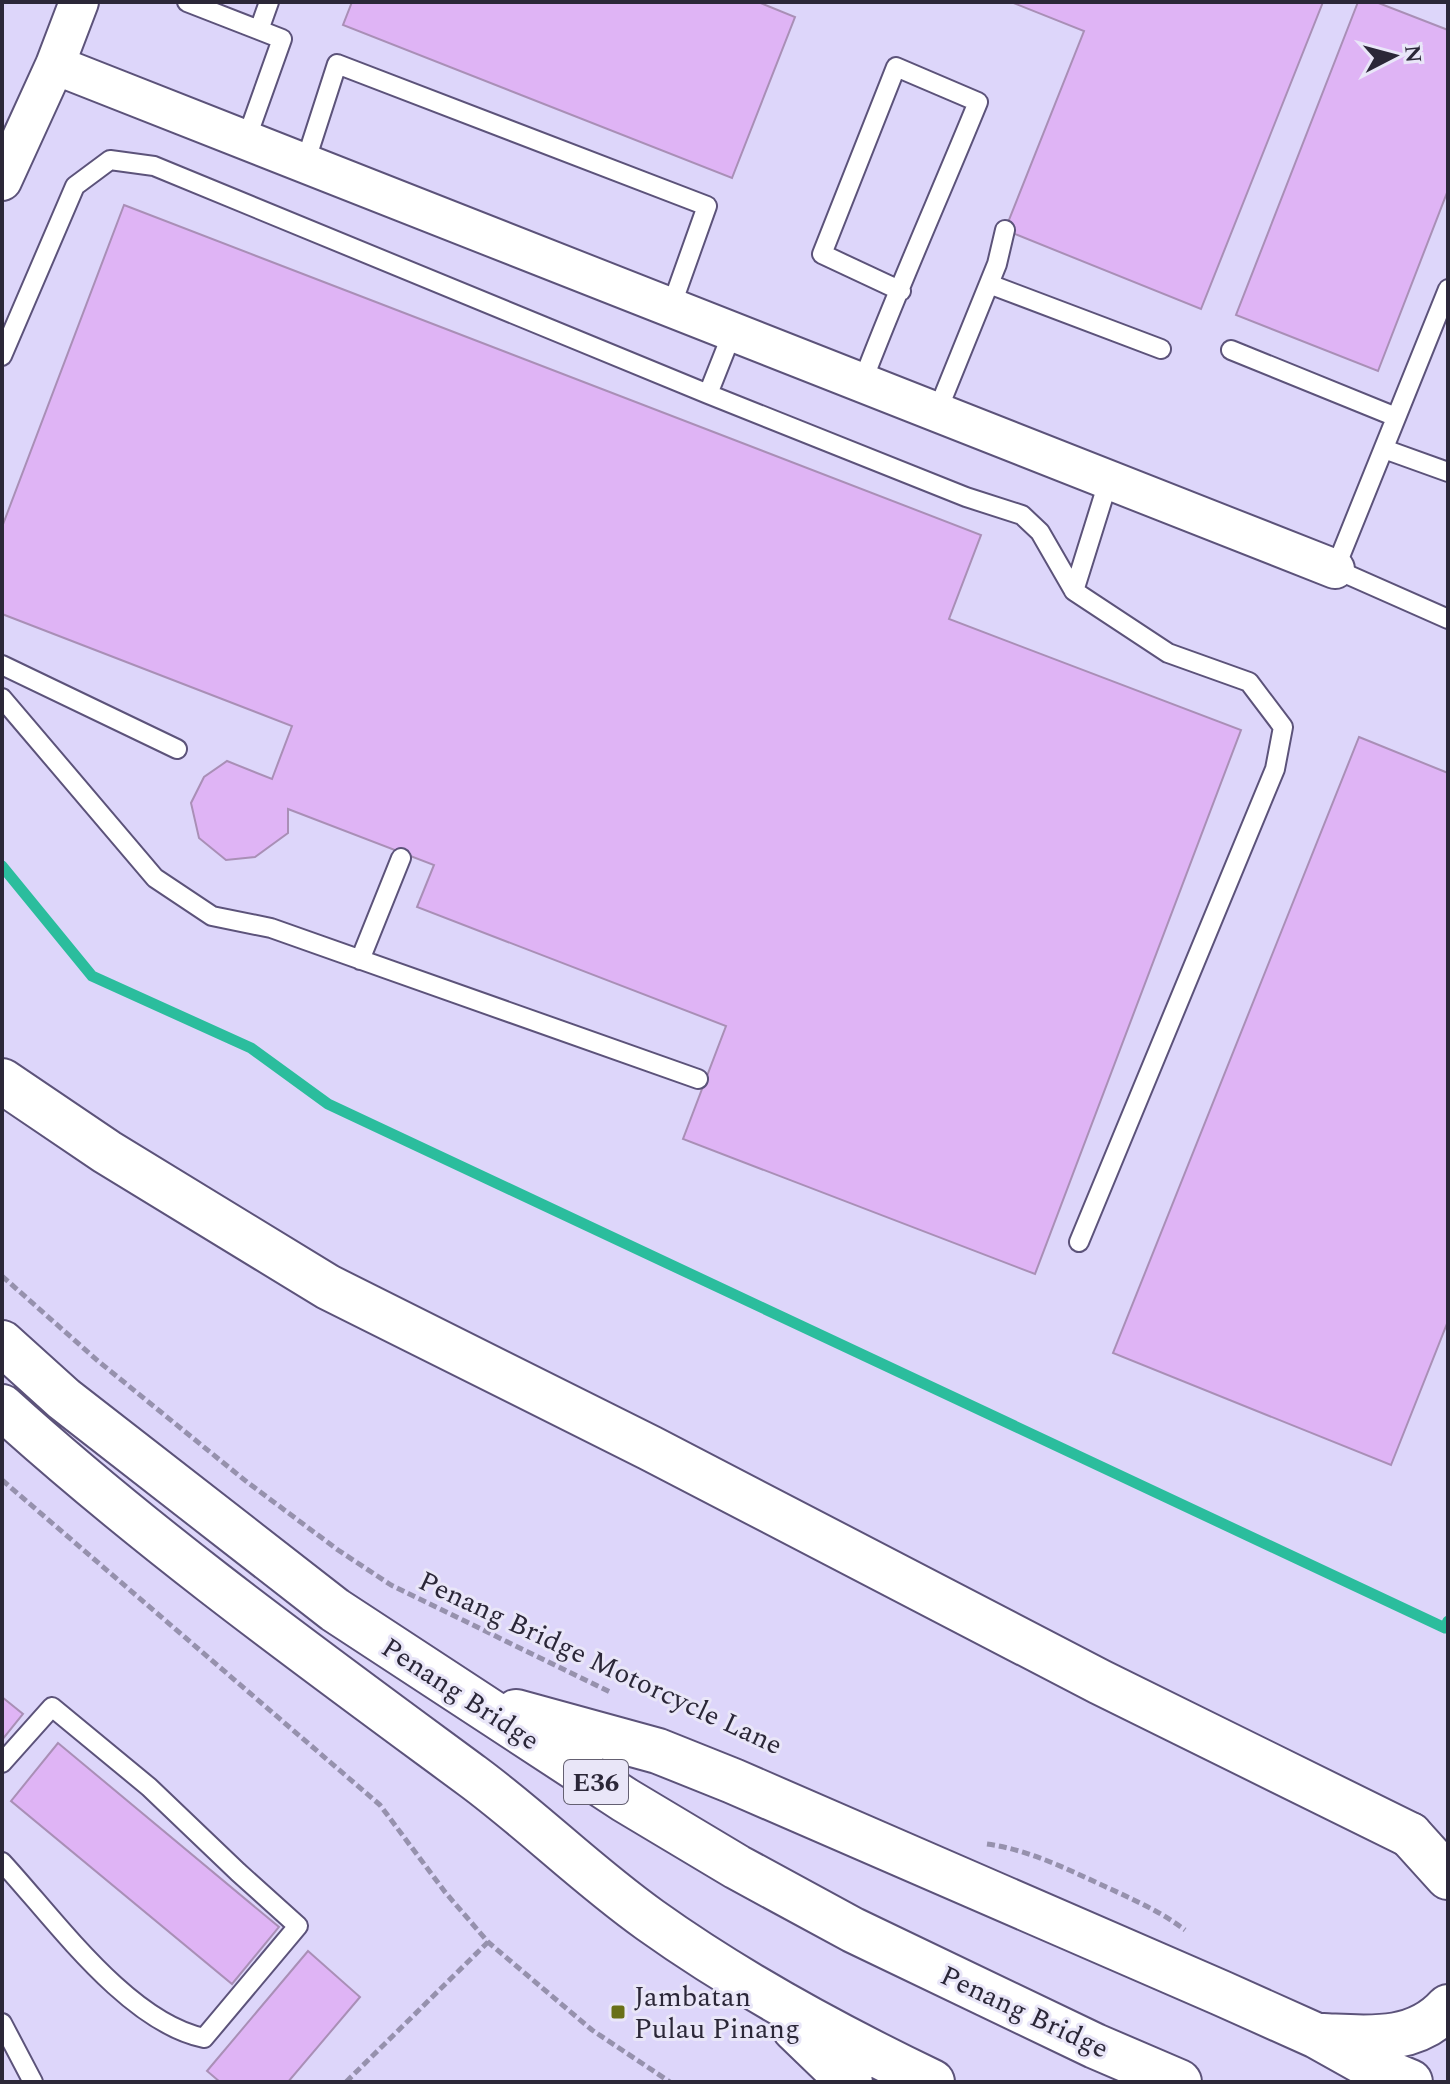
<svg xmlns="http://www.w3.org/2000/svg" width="1450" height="2084" font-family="Spectral,serif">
<rect width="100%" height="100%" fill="#ddd6fa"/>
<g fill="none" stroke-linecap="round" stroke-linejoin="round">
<path stroke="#2bbd9d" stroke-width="11" d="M2,866L92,976L251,1048L328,1104L1445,1628L1448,1621"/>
</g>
<path fill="#dfb4f5" stroke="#a98fb6" stroke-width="2" d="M352,2H758L795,17L732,178L343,25Z
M1011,2H1323L1201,309L1005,230L1084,31Z
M1358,2H1376L1448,30V190L1378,371L1236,315Z
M124,205L981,535L949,619L1241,730L1035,1274L683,1139L726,1026L417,907L434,865L288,809V833L255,857L226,860L199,838L191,803L204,777L227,761L272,779L292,726L2,614V527Z
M1359,737L1448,773V1321L1391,1465L1113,1353Z
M2,1697L23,1714L2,1740Z
M58,1743L279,1927L232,1984L11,1801Z
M308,1951L360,1997L288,2082H220L207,2071Z"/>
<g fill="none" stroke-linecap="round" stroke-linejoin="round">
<defs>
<path id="lane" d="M187,2L259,30L269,2
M246,140L282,39L259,30
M305,163L337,64L707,206L671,307
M989,284L1161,349
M1448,289L1335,569L1448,619
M1231,350L1396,417
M2,356L75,186L110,160L154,166L708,394L966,497L1022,515L1040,532L1074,591
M862,383C898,288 940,195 978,102L896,67L822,254L901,291
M708,394L733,331
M937,412L997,264L1005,230
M1384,449L1448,472
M2,665L177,749
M2,698L155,878L212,916L271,928L698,1079
M360,960L401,858
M1079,1242L1275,769L1283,727L1249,682L1168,653L1074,591L1109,479
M2,1763L52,1707L149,1787L238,1872L298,1926L204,2038C127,2022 54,1918 2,1862
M2,2023L33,2082"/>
<path id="street" d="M55,65L1335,569
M2,181L55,65L79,2"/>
<path id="secondary" d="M2,1081L107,1152L328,1287L650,1448L1100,1682L1410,1835"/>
<path id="highway" d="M2,1343L64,1399L335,1610L625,1800L737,1867L853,1930L1095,2046L1179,2082
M2,1407C150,1541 312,1658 472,1776C533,1821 588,1876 650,1920C738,1983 834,2035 932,2082
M516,1712L658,1751L733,1781L1221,1993L1317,2036L1367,2064L1410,2082
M1410,1835L1448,1877
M795,2029L850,2082
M1323,2036C1368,2038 1415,2044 1448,2007"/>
</defs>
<use href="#lane" stroke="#5c537a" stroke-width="22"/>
<use href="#street" stroke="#5c537a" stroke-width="42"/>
<use href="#secondary" stroke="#5c537a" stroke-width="48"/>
<use href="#highway" stroke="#5c537a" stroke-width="48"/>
<path stroke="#9691ad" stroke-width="5" stroke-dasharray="8 4" stroke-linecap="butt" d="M2,1276L98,1361L247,1482L338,1550L391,1585L612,1693
M2,1480L380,1805L445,1892L488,1942L592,2030L670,2082
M987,1844C1029,1850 1065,1868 1104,1886C1132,1899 1160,1911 1185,1930
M346,2082L488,1942"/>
<use href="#lane" stroke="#fff" stroke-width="18"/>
<use href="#street" stroke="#fff" stroke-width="38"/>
<use href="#secondary" stroke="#fff" stroke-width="44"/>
<use href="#highway" stroke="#fff" stroke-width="44"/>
</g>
<rect fill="#697017" stroke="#e9e6f8" stroke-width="3" x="610" y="2004" width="16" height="16" rx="4"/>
<g text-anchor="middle" stroke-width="6" stroke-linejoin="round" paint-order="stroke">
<rect fill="#e9e6f8" stroke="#646072" stroke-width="2" x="564" y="1760" width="64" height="44" rx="6"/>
<g font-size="26" font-weight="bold" fill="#2b2738">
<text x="596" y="1791">E36</text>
</g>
<g font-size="28" fill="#2b2738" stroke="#e9e6f8">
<text transform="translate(601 1662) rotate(25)" y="10">Penang Bridge Motorcycle Lane</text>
<text transform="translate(461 1693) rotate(33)" y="10">Penang Bridge</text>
<text transform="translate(1025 2011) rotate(25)" y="10">Penang Bridge</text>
</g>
<g font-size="28" fill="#2b2738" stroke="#e9e6f8" text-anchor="start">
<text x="634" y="2006">Jambatan<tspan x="634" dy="32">Pulau Pinang</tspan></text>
</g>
</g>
<rect width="1450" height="2084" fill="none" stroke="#2b2738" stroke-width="8"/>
<g transform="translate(1394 56) rotate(84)" stroke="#e9e6f8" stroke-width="6" paint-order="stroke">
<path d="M0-6L14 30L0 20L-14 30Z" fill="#2b2738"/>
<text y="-12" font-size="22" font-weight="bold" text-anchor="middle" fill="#2b2738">N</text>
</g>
</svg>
